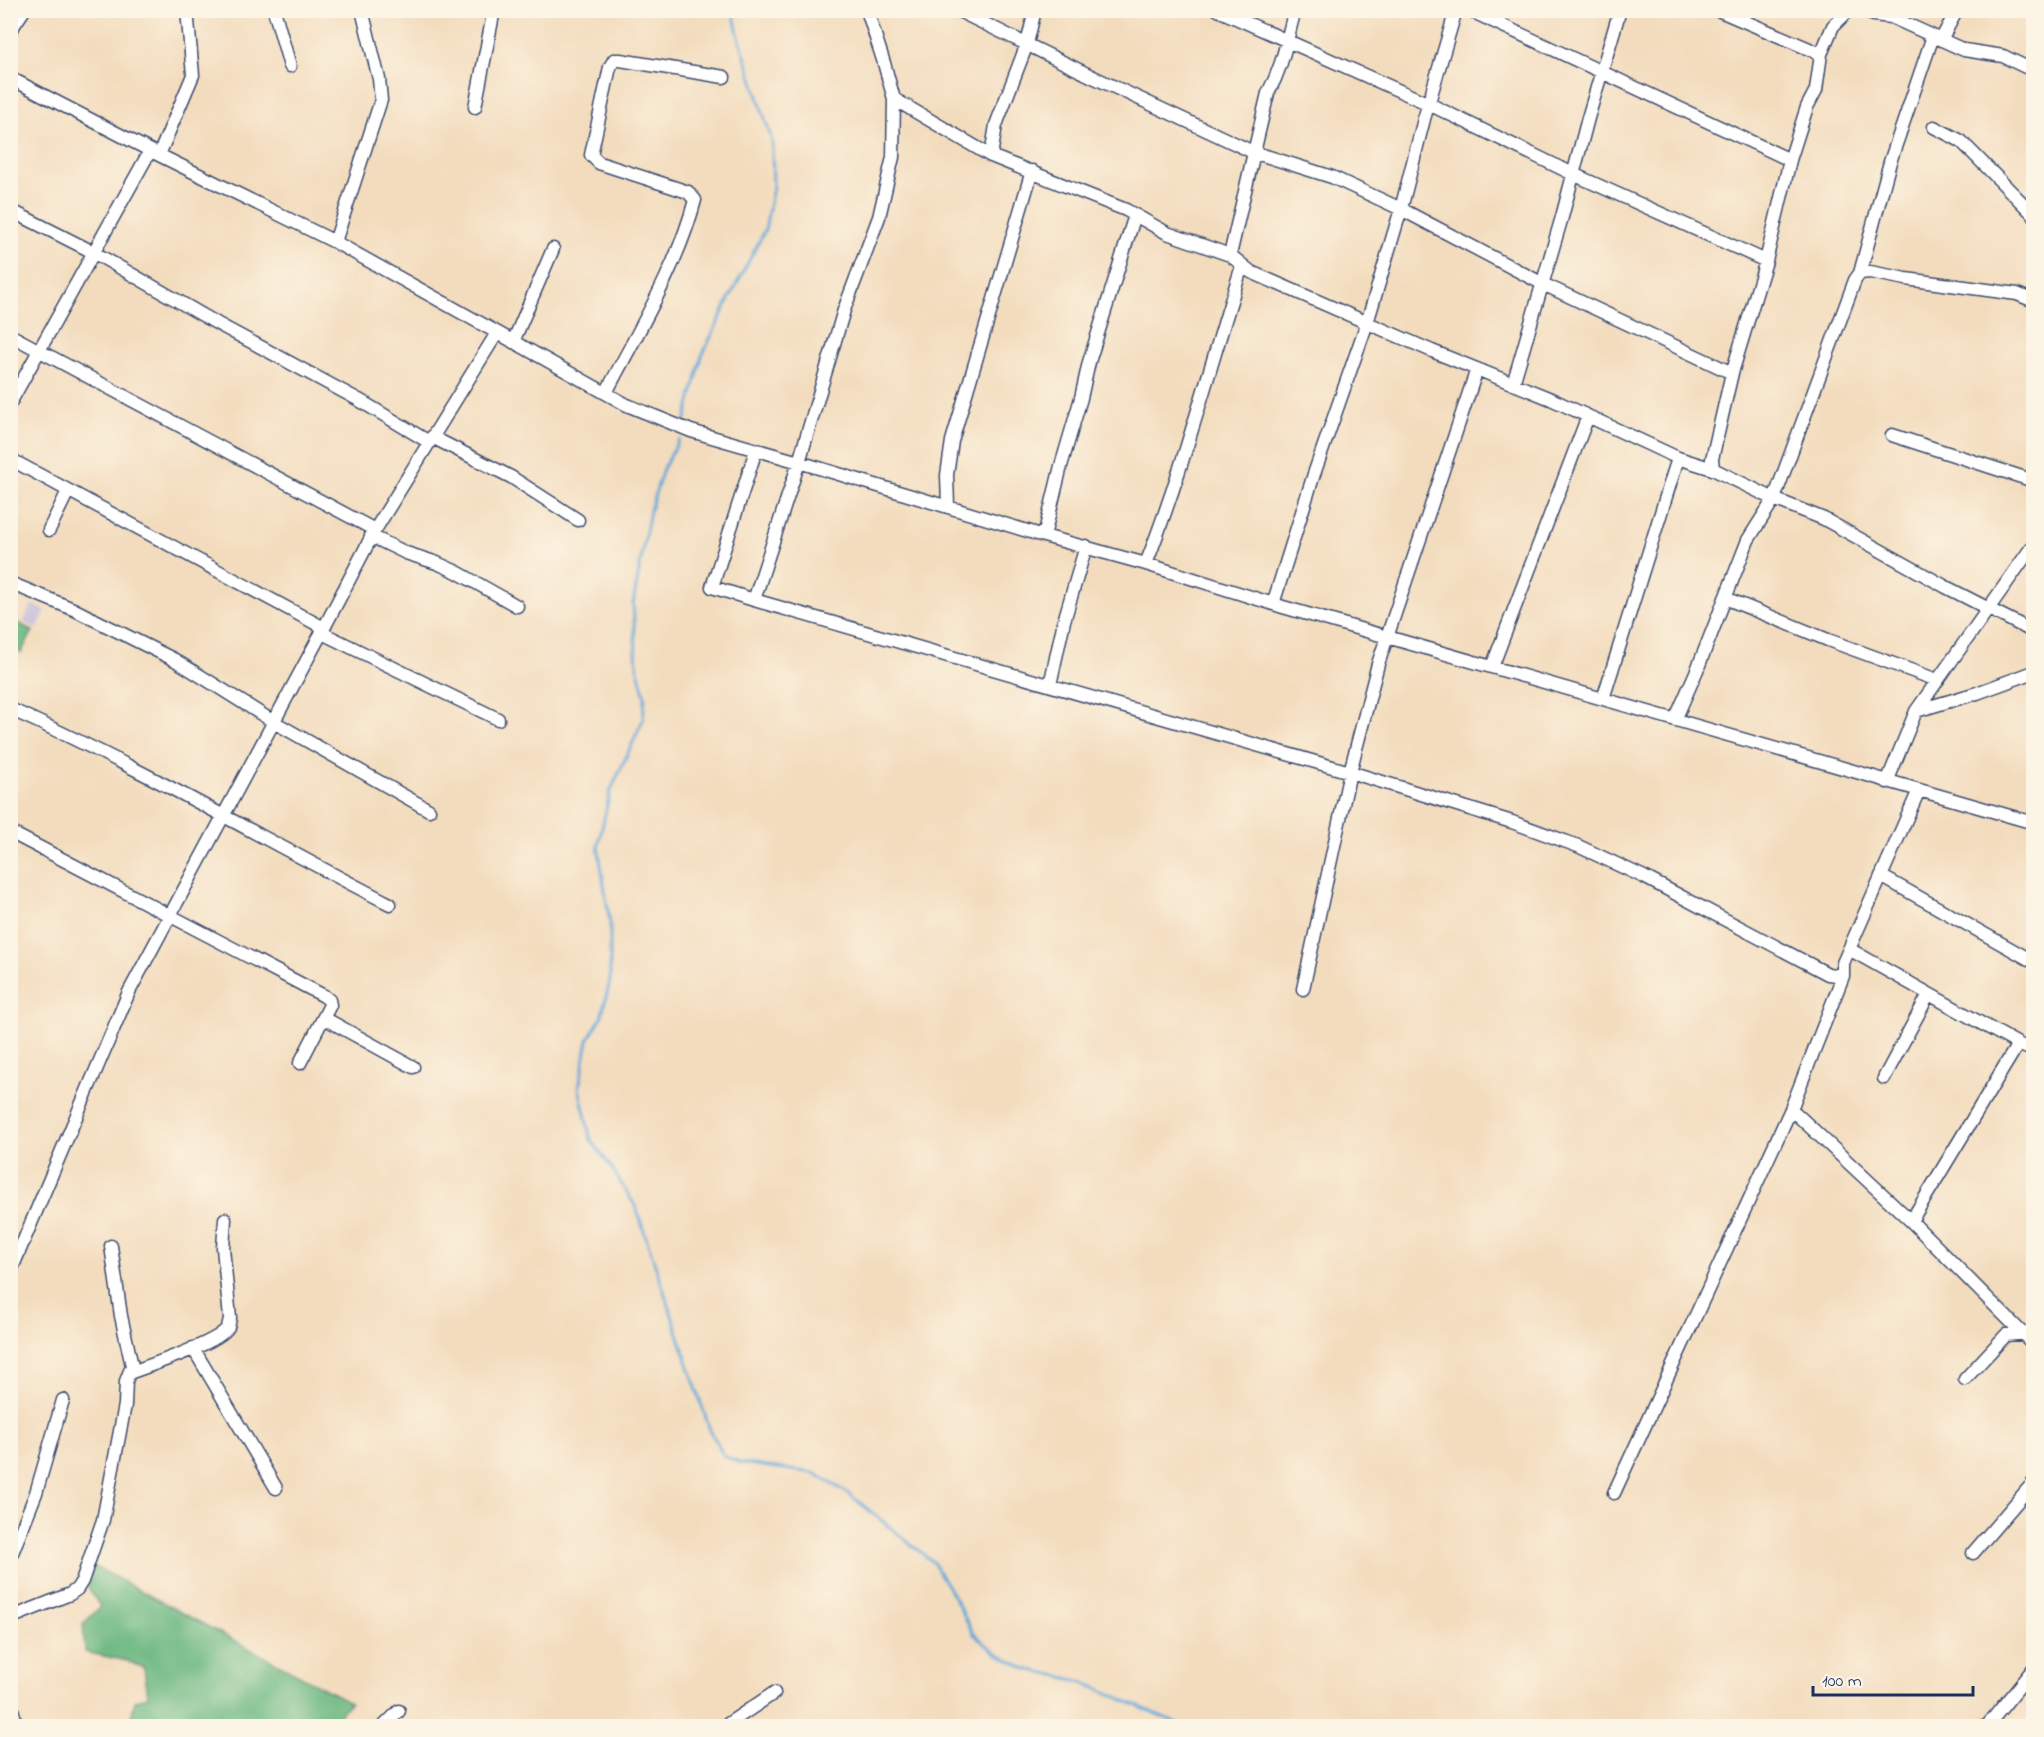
<svg xmlns="http://www.w3.org/2000/svg" width="2044" height="1737" font-family="'Indie Flower',sans-serif">
<rect width="100%" height="100%" fill="#fcf5e5"/>
<filter id="ink" filterUnits="userSpaceOnUse"><feTurbulence type="fractalNoise" baseFrequency=".0167" numOctaves="2"/><feDisplacementMap in="SourceGraphic" scale="12" xChannelSelector="R" yChannelSelector="G"/><feConvolveMatrix kernelMatrix="1 2 1 2 8 2 1 2 1" color-interpolation-filters="sRGB"/></filter>
<filter id="wash" filterUnits="userSpaceOnUse"><feTurbulence type="fractalNoise" baseFrequency=".008" numOctaves="4" result="noise"/><feDisplacementMap in="SourceGraphic" scale="24" xChannelSelector="R" yChannelSelector="G"/><feGaussianBlur stdDeviation="1.35" result="paint"/><feColorMatrix in="noise" values="0 0 0 0 0 0 0 0 0 0 0 0 0 0 0 0 0 1.4 0 .05"/><feComposite in="paint" operator="in"/></filter>
<g filter="url(#wash)">
<rect width="100%" height="100%" fill="#f3dcbd"/>
<path fill="#c6c0da" d="M32,604L46,611L37,629L23,622Z"/>
<path fill="#6cb881" stroke="#447470" stroke-width="1.5" d="M13,620L33,631L21,653L11,646V625Z
M92,1565L350,1702L331,1726H129L135,1701L148,1696L144,1668L127,1661L85,1652L83,1624L100,1607L87,1585Z"/>
<g fill="none" stroke-linecap="round" stroke-linejoin="round">
<path stroke="#62a7d8" stroke-width="3" d="M685,422L702,356L730,297L765,230L773,187L772,141L738,34L733,10
M679,440L663,469L650,510L633,604L637,667L645,697L643,720L610,792L598,846L610,923V981L601,1018L588,1040L579,1088L591,1140L611,1167L636,1207L710,1430L724,1456L740,1463L814,1473L849,1494L933,1562L954,1597L973,1633L997,1654L1027,1669L1080,1681L1179,1724L1189,1726"/>
</g>
</g>
<g filter="url(#ink)">
<g fill="none" stroke-linecap="round" stroke-linejoin="round">
<defs>
<path id="minor" d="M274,10L290,66
M867,10L884,63L894,99L893,157L879,217L844,310L799,462L754,600L1350,772L1512,822L1578,846L1644,877L1828,974L1843,976V963L1919,790
M957,10L1091,76L1253,152L1332,177L1401,209L1543,284L1732,373
M1218,10L1429,104L1573,174L1766,261
M1469,10L1790,160
M1718,10L1821,54
M1861,10L1874,15L1891,17L1964,50L2003,56L2034,71
M10,31L24,10
M1933,36L1890,162L1860,273L1855,280L1774,499L1824,519L1946,587L2034,632
M1941,40L1957,10
M10,78L159,155L335,242L627,405L691,431L799,462L1044,536L1146,564L1283,607L2034,823
M894,99L991,156L1126,210L1167,233L1230,255L1251,272L1432,351L1551,399L1678,458L1713,469
M475,107L494,10
M1934,127L1961,141L2034,215
M159,155L193,75L187,10
M991,156L996,125L1027,44L1035,10
M10,210L93,252L218,324L359,400L429,442
M335,242L381,100L379,79L362,10
M1230,255L1268,93C1284,64 1286,41 1295,10
M1860,273L1870,272L1906,279L2017,294L2034,301
M10,335L375,530
M513,342L553,249
M1513,384L1562,217L1588,118L1620,10
M606,393C638,331 677,268 695,200L688,192L599,163L591,155L610,67L614,60H620L724,77
M10,403L150,151
M1892,435L2034,481
M432,437L511,477L578,520
M10,459L324,628
M948,507L947,475L952,441L1032,171
M49,530L68,491
M371,536L406,553L437,563L457,572L517,606
M1044,536L1061,466L1081,398L1089,362L1135,215
M1146,564C1184,467 1210,365 1242,266
M10,583L73,609L175,660L274,722L429,810
M1725,598L1828,640L1937,680
M754,600L712,587L756,450
M1273,604L1314,474L1367,323L1401,209L1424,119L1456,10
M322,633L498,719
M1492,667L1588,416
M1050,685L1064,621L1086,546
M1603,699L1678,458
M10,709C140,767 263,839 390,904
M1916,711L1977,693L2034,672
M1675,720L1697,670L1748,540L1774,499L1713,469L1712,459L1732,373L1766,261L1790,160L1807,107L1816,90L1821,54L1833,26L1849,10
M1887,782L1916,711L2034,544
M10,832L324,996L329,1000L330,1005L300,1063
M1881,876L2034,962
M1849,949L2018,1044L2034,1051
M1303,989L1350,772L1378,664L1477,369
M324,1018L413,1067
M1884,1078L1929,994
M1791,1109L1911,1221L2034,1345
M1911,1221L2018,1044
M10,1273L129,992L324,628L375,530L497,333
M193,1348L276,1488
M129,1373C148,1366 219,1343 228,1327C228,1327 230,1319 230,1318L223,1248L225,1219
M1965,1379L2006,1335L2028,1333L2034,1330
M1614,1493L1791,1109L1843,976
M1973,1553L2034,1482
M10,1558L36,1493L63,1400
M10,1618L70,1594L77,1589L82,1581L103,1520L125,1405L126,1381L132,1366L121,1316L111,1246
M384,1726L399,1711
M725,1726L774,1693
M1987,1726L2034,1668"/>
<path id="tertiary" d="M10,1707L15,1726"/>
</defs>
<use href="#minor" stroke="#3b496c" stroke-width="15"/>
<use href="#tertiary" stroke="#3b496c" stroke-width="18"/>
<use href="#minor" stroke="#fff" stroke-width="12"/>
<use href="#tertiary" stroke="#fff" stroke-width="15"/>
</g>
</g>
<rect width="2044" height="1737" fill="none" stroke="#fcf5e5" stroke-width="36"/>
<path d="M1813 1686v9h160v-9" fill="none" stroke="#1b2f5e" stroke-width="3"/>
<text x="1822" y="1686" font-size="18" fill="#1b2f5e" stroke="#fcf5e5" stroke-width="4.5" paint-order="stroke">100 m</text>
</svg>
